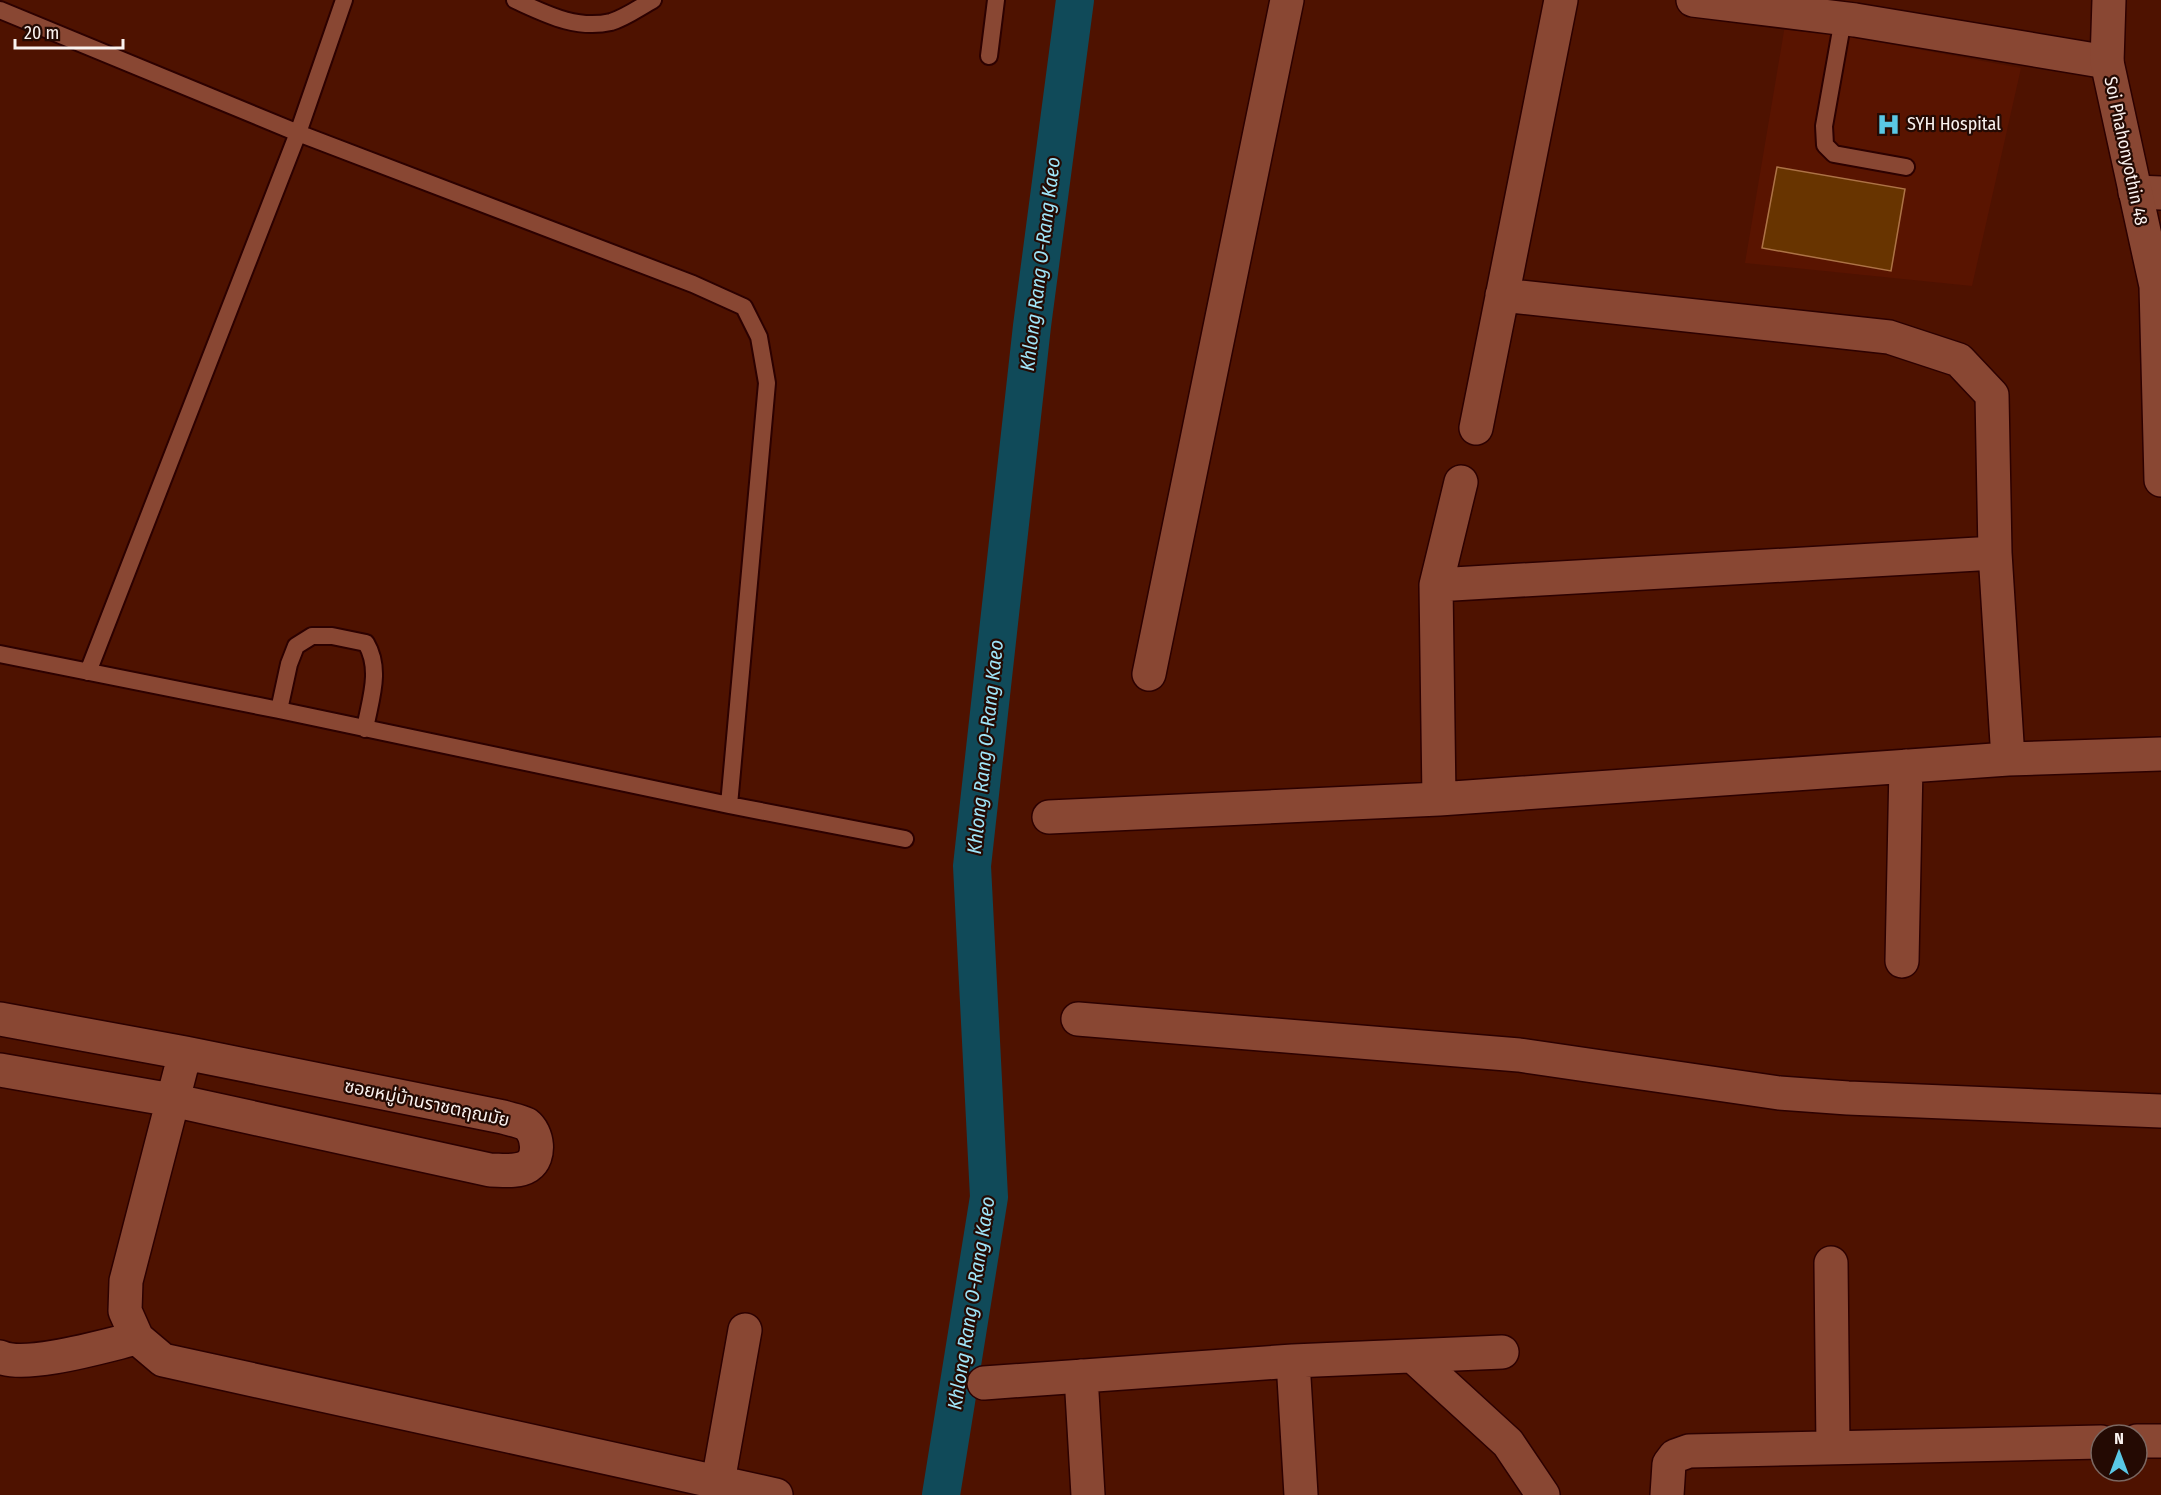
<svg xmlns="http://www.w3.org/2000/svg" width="2161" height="1495" font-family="'Fira Sans Condensed','Noto Sans Thai',sans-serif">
<rect width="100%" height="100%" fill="#4e1200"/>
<path fill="#591400" d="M1785,25L2021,68L1972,286L1745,263Z"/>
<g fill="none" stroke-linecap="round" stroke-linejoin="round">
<path stroke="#104a59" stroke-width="38" d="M941,1495L989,1197L972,866L1032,326L1075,0"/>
</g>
<path fill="#683400" stroke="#ad7346" stroke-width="1.5" d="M1777,167L1905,189L1891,271L1762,248Z"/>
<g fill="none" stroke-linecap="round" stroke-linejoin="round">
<defs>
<path id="service" d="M515,0C546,14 576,30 611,22C625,18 640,7 653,0
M0,10L298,133L693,284L744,307L759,337L767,383L729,805
M1843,19L1824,126L1825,145L1834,154L1906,167
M989,56L996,0
M0,654L279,710L729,805L905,839
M88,672L298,133L344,0
M279,710L289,664L296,646L312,636H332L366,643C382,670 370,700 365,729"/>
<path id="minor" d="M1693,0L1855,20L2107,62
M2135,192L2161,193
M1502,295L1889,337L1959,360L1992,395L1995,553L2008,759
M1476,428L1561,0
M1436,585L1995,553
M1149,674L1287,0
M1439,799L1436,585L1461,482
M1049,817L1439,799L2008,759L2161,754
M1902,961L1906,766
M0,1019L185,1053L503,1117C509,1119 520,1121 526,1124C538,1133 541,1157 528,1166C517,1173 501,1170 490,1170L172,1100L0,1070
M1078,1019L1519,1055L1779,1093L1848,1098L2161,1111
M185,1053L126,1281L125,1311L137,1338L163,1360L776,1495
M1831,1263L1833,1447
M0,1357C27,1369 107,1345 137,1338
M1414,1357L1508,1443L1543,1495
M1293,1361L1301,1495
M1081,1376L1088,1495
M984,1383L1293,1361L1502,1352
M2137,1441H2161
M718,1482L745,1330
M1667,1495L1669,1464L1675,1456L1689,1451L2101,1442"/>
<path id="tertiary" d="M2109,0L2107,62L2156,286L2161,480"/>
</defs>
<use href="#service" stroke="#2c0100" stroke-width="20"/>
<use href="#minor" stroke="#2c0100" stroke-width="36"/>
<use href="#tertiary" stroke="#2c0100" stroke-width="36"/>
<use href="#service" stroke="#894733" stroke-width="16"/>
<use href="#minor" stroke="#894733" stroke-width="33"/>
<use href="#tertiary" stroke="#894733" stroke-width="33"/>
</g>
<defs>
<symbol id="hospital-bare" viewBox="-9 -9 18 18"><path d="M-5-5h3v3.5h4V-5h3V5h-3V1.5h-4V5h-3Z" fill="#5ac8e5" stroke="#240a03" stroke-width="2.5" paint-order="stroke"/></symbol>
</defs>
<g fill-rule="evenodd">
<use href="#hospital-bare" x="1872" y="108" width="33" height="33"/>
</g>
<g text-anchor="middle" stroke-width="4.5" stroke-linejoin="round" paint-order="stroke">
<g font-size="18" fill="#faf2ef" stroke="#240a03" text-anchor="start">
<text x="1907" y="130">SYH Hospital</text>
</g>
<g font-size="18" fill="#faf2ef" stroke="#240a03">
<text transform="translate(2126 151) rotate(78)" y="6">Soi Phahonyothin 48</text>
<text transform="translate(427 1103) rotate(12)" y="6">ซอยหมู่บ้านราชตฤณมัย</text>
</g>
<g font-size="20" font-style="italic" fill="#a0e5f9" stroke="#240a03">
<text transform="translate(1040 264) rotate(-83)" y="7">Khlong Rang O-Rang Kaeo</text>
<text transform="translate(985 747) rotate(-84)" y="7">Khlong Rang O-Rang Kaeo</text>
<text transform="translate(971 1303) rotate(-81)" y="7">Khlong Rang O-Rang Kaeo</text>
</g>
</g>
<g transform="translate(2119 1453)"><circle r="28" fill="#240a03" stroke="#7a6761" stroke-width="1.5"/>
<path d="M0-4.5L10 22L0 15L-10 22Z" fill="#5ac8e5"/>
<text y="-9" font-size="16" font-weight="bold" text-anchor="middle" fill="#faf2ef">N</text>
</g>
<path d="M15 39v9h108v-9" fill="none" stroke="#faf2ef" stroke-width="3"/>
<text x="24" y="39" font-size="18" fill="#faf2ef" stroke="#240a03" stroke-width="4.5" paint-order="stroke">20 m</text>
</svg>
